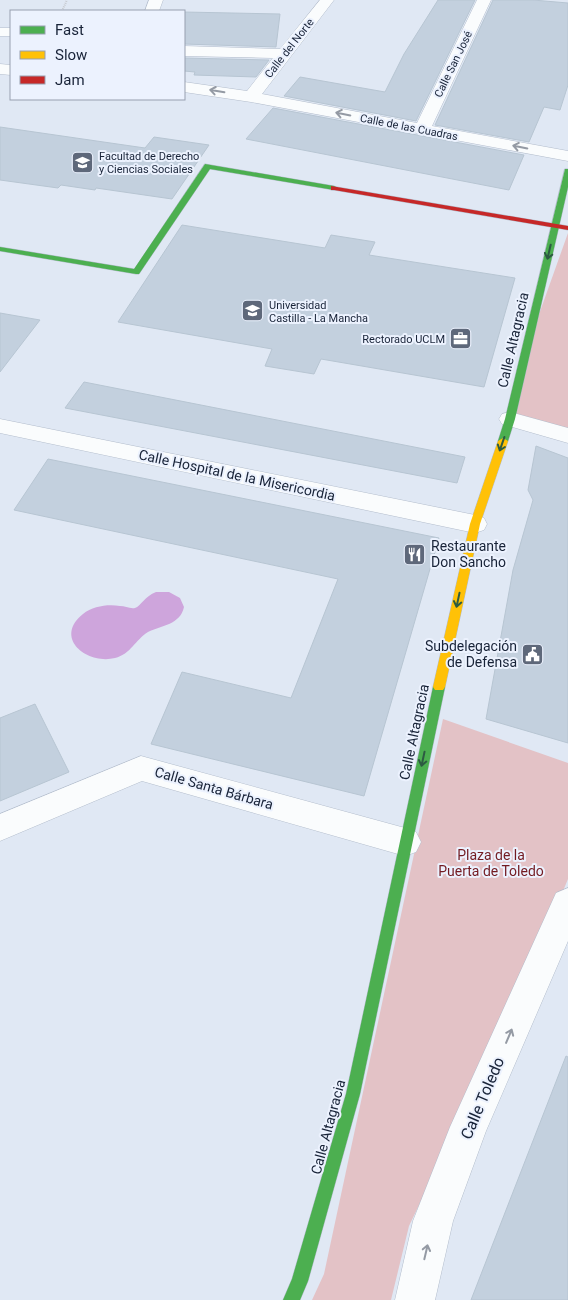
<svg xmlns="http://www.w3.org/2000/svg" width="568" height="1300" font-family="Roboto,sans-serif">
<rect width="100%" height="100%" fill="#e0e8f4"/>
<path fill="#e3c2c6" d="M568,233V431L510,419L527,348Z
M443,719L568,763V879L521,992L409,1226L391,1300H312L324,1274Z"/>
<path fill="#cea5dc" d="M156,592H169L180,598L184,607C180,625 162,625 148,632C135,640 131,654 115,658C87,665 53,638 83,614C93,606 108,604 120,606C125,606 130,609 135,608C141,606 145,596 156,592Z"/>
<path fill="#c3d0de" stroke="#b7c5d2" d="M438,0H475L416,121L284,96L300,77L385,92L404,54Z
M493,0H533L568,3V85L560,110L544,107L529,142L435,125Z
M184,12L280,14L276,47L184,44Z
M184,58L269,60L256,77L194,75L195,72L184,71Z
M273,108L524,155L509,190L246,139Z
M0,127L145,148L154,137L209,145L172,199L96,188L95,190L61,185L58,188L0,180Z
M182,225L325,248L331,235L375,242L369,255L515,278L484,387L321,359L314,374L265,366L272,349L118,322Z
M0,313L40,320L0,372Z
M84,382L465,457L457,483L65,408Z
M536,446L568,458V743L486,719L513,570L533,500L528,490Z
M48,459L439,538L364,796L151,744L182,672L291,698L338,579L14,510Z
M35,704L69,772L0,801V718Z
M566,1056L568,1057V1300H471Z"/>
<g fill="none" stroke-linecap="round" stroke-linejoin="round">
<defs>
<path id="street" d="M149,0H163L159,11H145Z
M320,0H334L262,94L417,123L477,0H491L432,126L568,151V161L251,102L184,92V82L247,91L273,58L184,56V46L280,49Z
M0,28H11V36H0Z
M0,64L11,65V75L0,74Z
M510,412L568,428V443L502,424L499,419L502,414Z
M0,419L475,515L484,518L487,524L484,530L475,533L0,433Z
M141,756L405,828L416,832L421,842L416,852L405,856L142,781L0,841V814Z
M568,888V941L486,1131L453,1221L435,1300H395L413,1221L450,1127L556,893Z"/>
<path id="fast" d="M205,164L334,186L338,188L334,190L210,169L139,274H136L0,251V247L134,269Z
M565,169H568V187L515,419L508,441L503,444L498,441L505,419Z
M439,682L443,684L445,687L360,1094L308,1281L300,1300H283L292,1279L346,1094L433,687L435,684Z"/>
<path id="slow" d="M503,438L508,441L480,524L445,687L443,690H435L433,687L470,524L498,441Z"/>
<path id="jam" d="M331,186L568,226V230L334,190H331Z"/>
</defs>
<use href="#street" stroke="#b3bdcc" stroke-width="1"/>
<use href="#fast" stroke="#b3bdcc" stroke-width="1"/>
<use href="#slow" stroke="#b3bdcc" stroke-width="1"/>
<use href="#jam" stroke="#b3bdcc" stroke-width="1"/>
<path stroke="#c6c9cf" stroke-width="2" stroke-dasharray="1 1" stroke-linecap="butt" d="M62,11L67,0"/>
<use href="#street" fill="#fafcfd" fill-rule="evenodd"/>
<use href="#fast" fill="#4caf50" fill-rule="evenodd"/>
<use href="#slow" fill="#ffc107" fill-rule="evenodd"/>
<use href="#jam" fill="#c62828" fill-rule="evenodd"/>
</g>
<defs><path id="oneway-shaft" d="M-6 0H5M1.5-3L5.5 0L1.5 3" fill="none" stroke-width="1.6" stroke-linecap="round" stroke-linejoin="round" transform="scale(1.25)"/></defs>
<g stroke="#949aa4">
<use href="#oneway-shaft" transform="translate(217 91) rotate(-171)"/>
<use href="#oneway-shaft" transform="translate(343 114) rotate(-169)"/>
<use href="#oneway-shaft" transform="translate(520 147) rotate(-169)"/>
<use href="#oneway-shaft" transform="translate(509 1036) rotate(-67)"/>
<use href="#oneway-shaft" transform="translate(426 1252) rotate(-77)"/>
</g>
<g stroke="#2d5b42">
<use href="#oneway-shaft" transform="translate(549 252) rotate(103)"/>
<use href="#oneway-shaft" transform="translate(502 444) rotate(109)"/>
<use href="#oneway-shaft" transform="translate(458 600) rotate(102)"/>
<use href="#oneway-shaft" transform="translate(423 759) rotate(102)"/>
</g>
<defs>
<symbol id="university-square" viewBox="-11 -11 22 22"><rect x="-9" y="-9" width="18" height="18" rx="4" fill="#5e687a" stroke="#ecf2fe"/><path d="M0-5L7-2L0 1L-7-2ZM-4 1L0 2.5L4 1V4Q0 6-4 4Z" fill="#fff"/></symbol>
<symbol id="office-square" viewBox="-11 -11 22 22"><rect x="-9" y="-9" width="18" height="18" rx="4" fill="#5e687a" stroke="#ecf2fe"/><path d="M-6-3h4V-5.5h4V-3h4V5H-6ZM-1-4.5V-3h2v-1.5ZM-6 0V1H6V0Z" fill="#fff"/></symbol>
<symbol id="restaurant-square" viewBox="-11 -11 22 22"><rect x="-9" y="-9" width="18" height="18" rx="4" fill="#5e687a" stroke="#ecf2fe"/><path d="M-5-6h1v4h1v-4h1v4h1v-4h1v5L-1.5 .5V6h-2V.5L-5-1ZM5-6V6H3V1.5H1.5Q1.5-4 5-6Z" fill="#fff"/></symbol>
<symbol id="civic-square" viewBox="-11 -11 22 22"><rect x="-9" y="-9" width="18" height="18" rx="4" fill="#5e687a" stroke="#ecf2fe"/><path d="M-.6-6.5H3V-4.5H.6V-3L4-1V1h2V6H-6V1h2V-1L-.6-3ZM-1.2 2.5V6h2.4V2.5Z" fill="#fff"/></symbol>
</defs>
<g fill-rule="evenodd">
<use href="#university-square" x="70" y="150" width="25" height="25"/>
<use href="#university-square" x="240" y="298" width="25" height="25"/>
<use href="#office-square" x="448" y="326" width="25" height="25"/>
<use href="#restaurant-square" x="402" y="542" width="25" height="25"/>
<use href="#civic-square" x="520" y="642" width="25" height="25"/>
</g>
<g text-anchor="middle" stroke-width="4" stroke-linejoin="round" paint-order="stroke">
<g font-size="11" fill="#182338" stroke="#ecf2fe">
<text transform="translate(289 48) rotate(-52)" y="4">Calle del Norte</text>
<text transform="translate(453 64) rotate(-64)" y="4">Calle San José</text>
<text transform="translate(409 127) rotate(11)" y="4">Calle de las Cuadras</text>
</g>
<g font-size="11" fill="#182338" stroke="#ecf2fe" text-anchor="start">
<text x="99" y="160">Facultad de Derecho<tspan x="99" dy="13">y Ciencias Sociales</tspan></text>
<text x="269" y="309">Universidad<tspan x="269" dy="13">Castilla - La Mancha</tspan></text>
<text x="445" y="343" text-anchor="end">Rectorado UCLM</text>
</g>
<g font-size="14" fill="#182338" stroke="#ecf2fe">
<text transform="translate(513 340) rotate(-77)" y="5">Calle Altagracia</text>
<text transform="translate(237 475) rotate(12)" y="5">Calle Hospital de la Misericordia</text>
<text transform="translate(414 732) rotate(-78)" y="5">Calle Altagracia</text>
<text transform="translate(214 788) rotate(16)" y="5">Calle Santa Bárbara</text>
<text transform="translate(328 1127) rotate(-75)" y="5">Calle Altagracia</text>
</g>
<g font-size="14" fill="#182338" stroke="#ecf2fe" text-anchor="start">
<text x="431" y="551">Restaurante<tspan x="431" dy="16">Don Sancho</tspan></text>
<text x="517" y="651" text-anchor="end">Subdelegación<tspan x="517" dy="16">de Defensa</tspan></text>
</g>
<g font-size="14" fill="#731b22" stroke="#ecf2fe">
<text x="491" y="860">Plaza de la<tspan x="491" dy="16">Puerta de Toledo</tspan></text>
</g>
<g font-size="16" fill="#182338" stroke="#ecf2fe">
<text transform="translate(482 1098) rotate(-67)" y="6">Calle Toledo</text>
</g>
</g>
<rect x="10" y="10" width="175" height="90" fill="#ecf2fe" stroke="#979faf"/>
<rect x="20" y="26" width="25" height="8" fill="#4caf50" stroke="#979faf"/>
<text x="55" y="35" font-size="15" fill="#182338">Fast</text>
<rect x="20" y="51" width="25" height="8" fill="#ffc107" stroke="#979faf"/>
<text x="55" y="60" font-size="15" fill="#182338">Slow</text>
<rect x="20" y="76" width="25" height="8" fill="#c62828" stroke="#979faf"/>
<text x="55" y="85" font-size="15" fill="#182338">Jam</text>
</svg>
